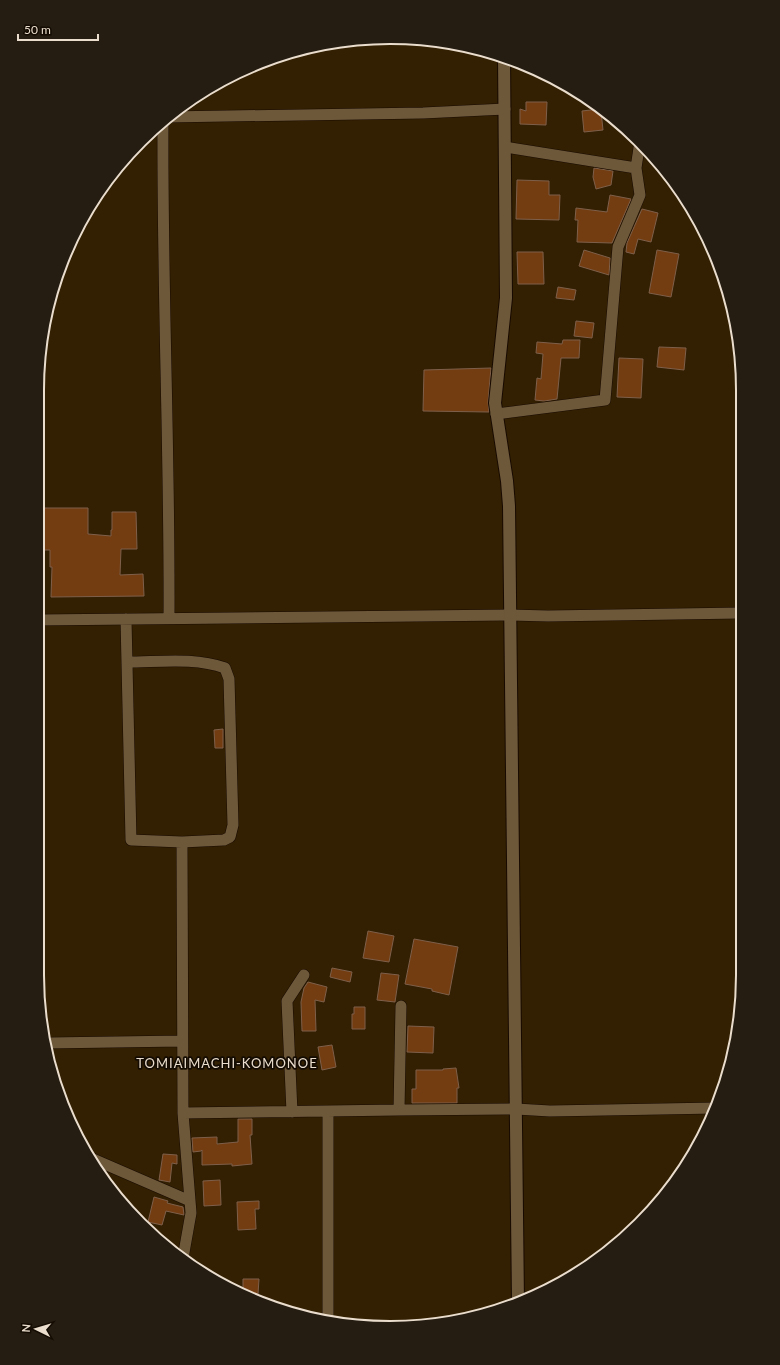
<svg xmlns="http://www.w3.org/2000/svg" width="780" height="1365" font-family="Lato,sans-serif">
<rect width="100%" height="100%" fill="#332002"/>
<path fill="#733d11" stroke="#7e5f4a" d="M526,102H547L546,125L520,124V109L526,111Z
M599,109L601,111L603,130L584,132L582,111Z
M594,168L613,171L611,185L596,189L593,177Z
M517,180L549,181V195H560L559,220L516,219Z
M610,195L631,199L612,243L577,242L578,220H575L576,208L607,212Z
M642,209L658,213L651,242L638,239L634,254L626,252L627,243Z
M584,250L610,258L609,275L579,266Z
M657,250L679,254L671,297L649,293Z
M517,252H543L544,284H518Z
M558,287L576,290L574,300L556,298Z
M576,321L594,323L592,338L574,336Z
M563,340H580L579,358H561L557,399L544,401L535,400L537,378L541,379L543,354L536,353L537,342L562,344Z
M659,347L686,348L684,370L657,367Z
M619,358L643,359L641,398L617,397Z
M491,368L488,402L489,412L423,411L424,370Z
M38,508H88V534L111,536V530H112V512H136L137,549H121L120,575L143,574L144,596L51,597L52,567H50V550H38Z
M223,729V748H215L214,730Z
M368,931L394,936L389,962L363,958Z
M414,939L458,947L449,995L432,991V989L405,984Z
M332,968L352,972L350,982L330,977Z
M381,973L399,975L395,1002L377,1000Z
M308,982L327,987L324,1002L315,1000L316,1031H302L301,1002L304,988Z
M354,1007H365V1029H352V1014H354Z
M408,1026L434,1027L433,1053L407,1052Z
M332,1045L336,1067L322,1070L318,1047Z
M456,1068L459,1088H457V1103H412V1089H416V1070H443V1069Z
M238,1119H252V1135H250L252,1164L232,1166V1164L202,1165V1150L201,1151L193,1152L192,1138L217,1137V1144L238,1142Z
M163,1154L177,1155V1164L172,1163L170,1182L159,1180Z
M220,1180L221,1205L204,1206L203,1181Z
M154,1197L168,1201L167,1203L183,1207L184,1215L166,1211L162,1225L148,1222Z
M259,1201V1209H255L256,1229L238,1230L237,1202Z
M243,1279H259L258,1294H250L243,1291Z"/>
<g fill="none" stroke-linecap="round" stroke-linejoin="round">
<defs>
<path id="street" d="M168,117L423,113L505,109
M163,121C162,287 170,453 169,618
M505,147L636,168L640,141
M496,414L605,400L618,247L640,195L636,168
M126,619L131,840L182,842L224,840L230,837L233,825L229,679L225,668C195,657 159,662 127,662
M37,620L510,615L548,616L741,613
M182,842L183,1113L191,1213L183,1258
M48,1043L182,1041
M399,1110L401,1006
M328,1111V1319
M292,1112L287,1001L304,975
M183,1113L399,1110L516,1109L550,1111L716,1108
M93,1159L190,1201"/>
<path id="secondary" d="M504,56L506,298L495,403L507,481L509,506L518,1303"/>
</defs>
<use href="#street" stroke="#180a00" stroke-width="12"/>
<use href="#secondary" stroke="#180a00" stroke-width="14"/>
<use href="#street" stroke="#6d583a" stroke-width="11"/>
<use href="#secondary" stroke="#6d583a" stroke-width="12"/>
</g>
<g text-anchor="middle" stroke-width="3.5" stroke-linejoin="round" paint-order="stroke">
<g font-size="13" letter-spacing="1" fill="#eaddcd" stroke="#140c02">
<text x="227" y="1068">TOMIAIMACHI-KOMONOE</text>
</g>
</g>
<path d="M0 0H780V1365H0ZM390 44H390A346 346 0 0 1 736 390V975A346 346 0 0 1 390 1321H390A346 346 0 0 1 44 975V390A346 346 0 0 1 390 44Z" fill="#251d12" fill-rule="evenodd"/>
<path fill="none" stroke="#eaddcd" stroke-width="2" d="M390 44H390A346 346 0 0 1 736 390V975A346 346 0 0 1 390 1321H390A346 346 0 0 1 44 975V390A346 346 0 0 1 390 44Z"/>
<g transform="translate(36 1329) rotate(275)" stroke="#140c02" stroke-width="3" paint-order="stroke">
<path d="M0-3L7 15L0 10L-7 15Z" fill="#eaddcd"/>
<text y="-6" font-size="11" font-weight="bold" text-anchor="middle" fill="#eaddcd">N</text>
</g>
<path d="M18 34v6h80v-6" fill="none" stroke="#eaddcd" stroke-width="2"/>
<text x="24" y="34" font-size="12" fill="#eaddcd" stroke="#140c02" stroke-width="3" paint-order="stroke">50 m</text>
</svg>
